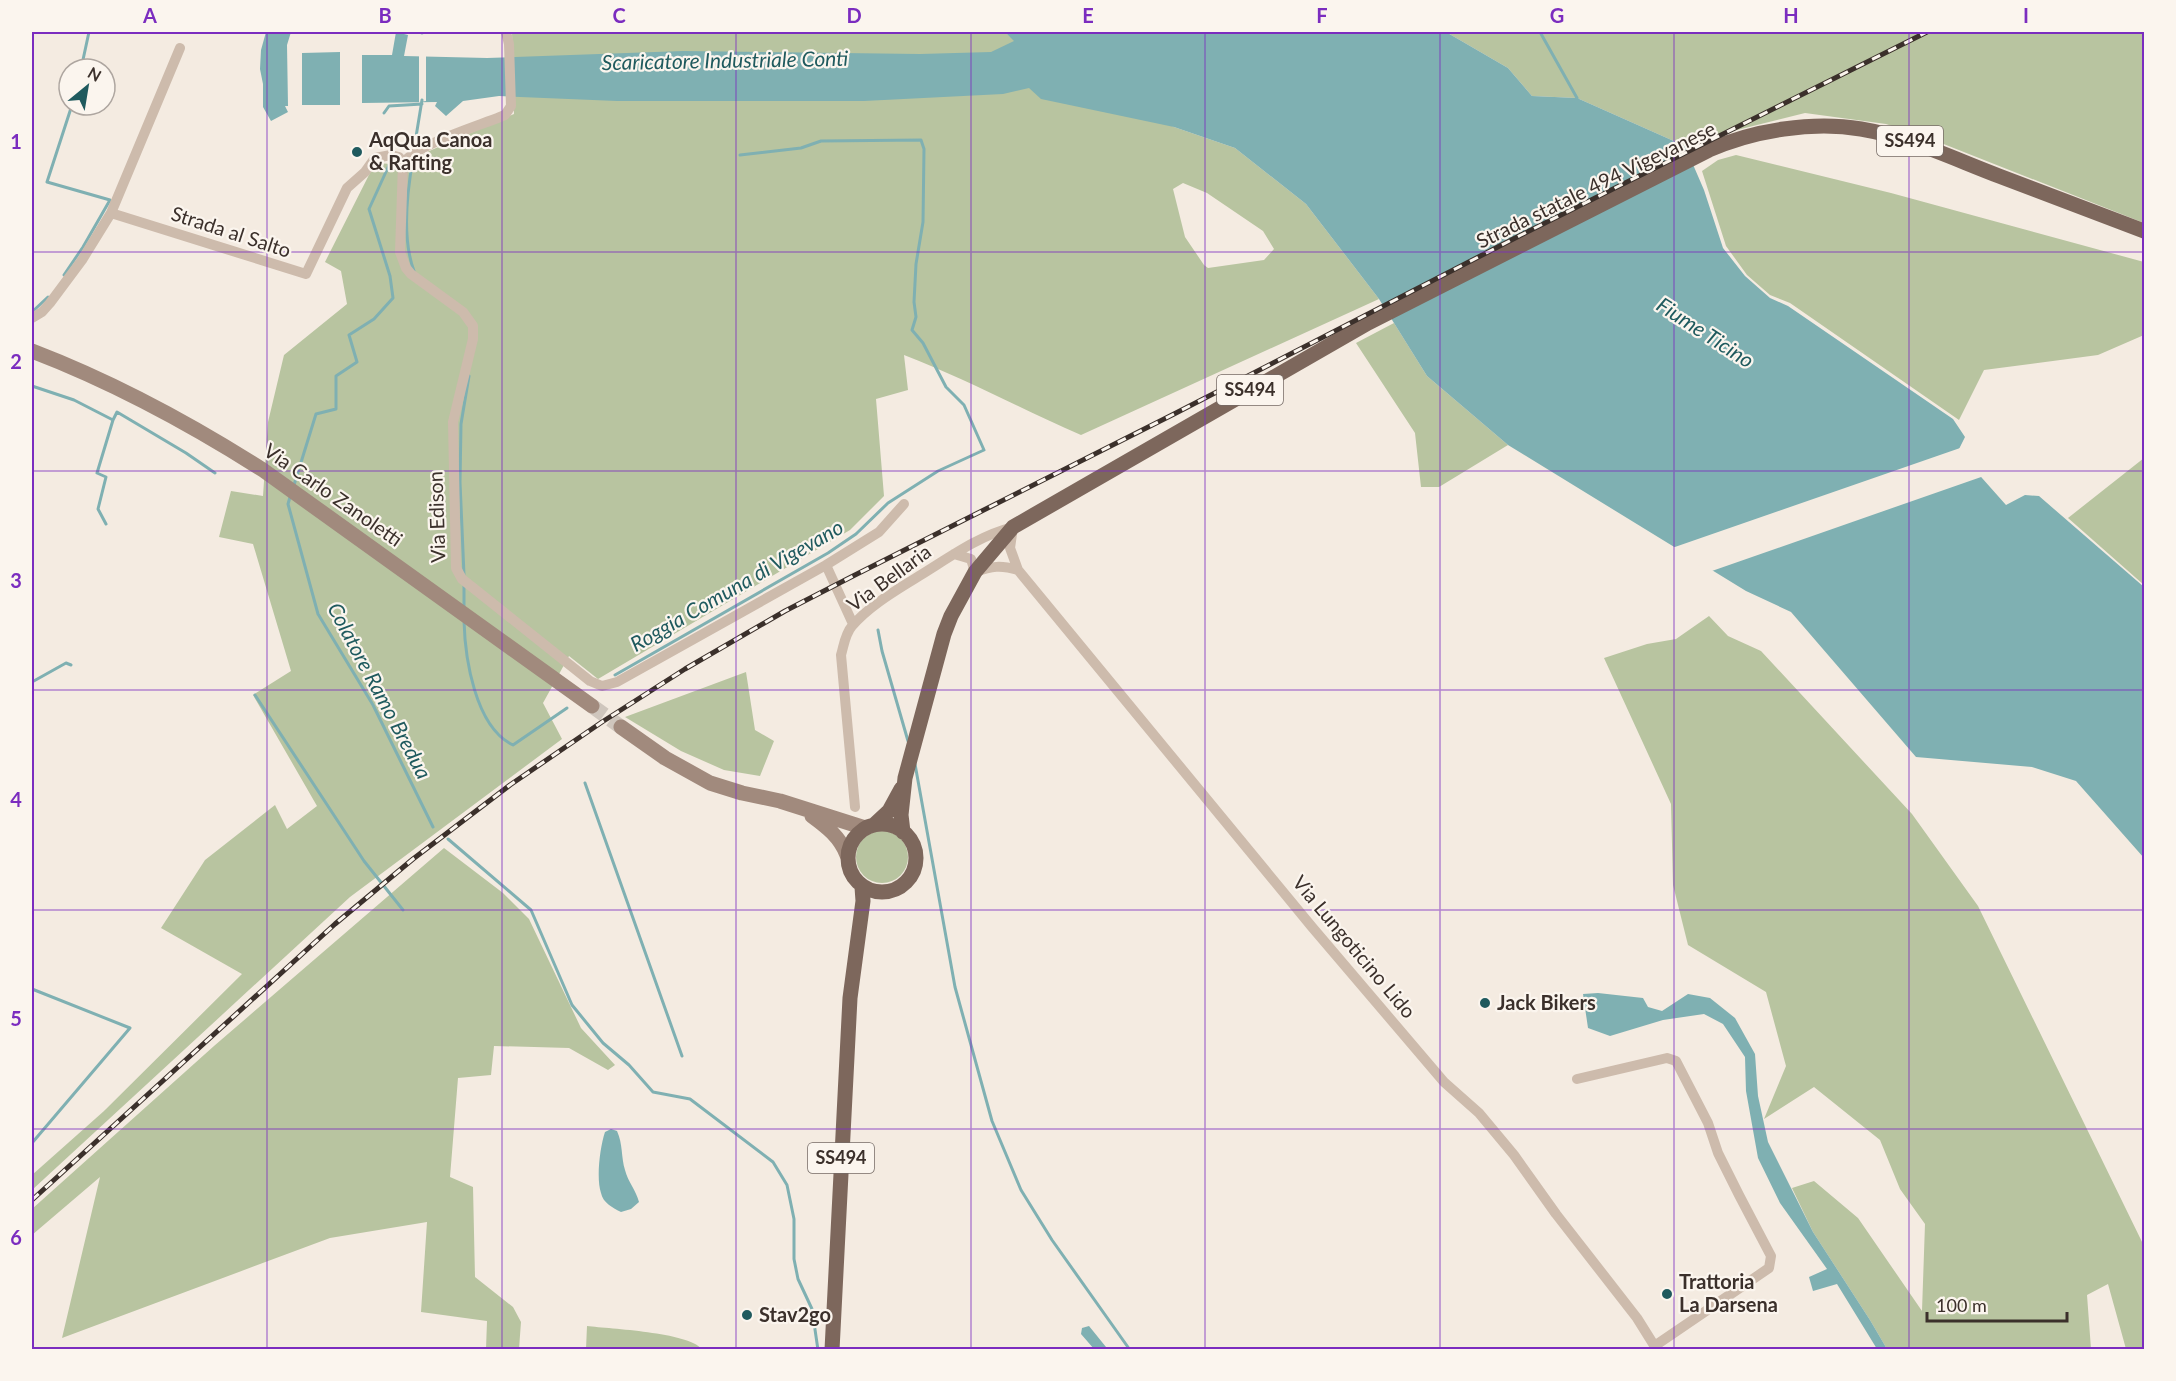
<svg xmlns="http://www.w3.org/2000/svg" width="2176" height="1381" font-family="Lato,sans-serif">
<rect width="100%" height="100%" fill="#f4ebe1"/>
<path fill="#b8c4a0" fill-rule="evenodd" d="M512,32H1005L1015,41L1174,127L1235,148L1306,204L1379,299L1081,435C1021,409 964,378 904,355L908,390L876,399L884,496L850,530L598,679L569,656L543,703L562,739L350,897L32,1190V1175L104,1111L242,974L161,928L205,860L275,805L287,829L317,806L253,695L291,671L253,544L219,537L231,491L263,496L268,422L284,355L347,304L341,271L325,262L375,163L409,165L427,152L514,114ZM1183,183L1207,193L1263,231L1274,249L1264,260L1208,268L1204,265L1185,237L1173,189Z
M1446,32H2144V223L1936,141L1886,124L1805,113L1705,138L1685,146L1577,98L1532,96L1508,68Z
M1736,155L1891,193L2144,262V335L2098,355L1984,370L1959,420L1790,303L1770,295L1747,275L1726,246L1702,171L1718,160Z
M1394,323L1427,376L1508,445L1439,487H1421L1415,433L1356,343Z
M2144,458V585L2068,518Z
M1709,616L1728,636L1761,651L1912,814L1978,906L2144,1246V1349H2126L2108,1284L2087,1295L2091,1349H1887L1870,1320L1813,1232L1792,1188L1814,1181L1858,1218L1922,1311L1925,1224L1900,1189L1880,1140L1814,1087L1764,1119L1786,1066L1766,992L1688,945L1673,885L1671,804L1604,658L1647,644L1676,639Z
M746,672L755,730L774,741L760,776L724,770L681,751L625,717Z
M856 857a26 26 0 1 1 52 0a26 26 0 1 1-52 0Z
M444,848L503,893L529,919L581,1028L615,1065L608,1070L569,1048L494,1046L491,1075L458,1078L450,1177L473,1187L475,1277L513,1307L521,1322L519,1349H486L487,1321L421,1312L427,1222L330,1238L62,1338L100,1177L32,1235V1209L214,1046Z
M587,1326C611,1329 687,1332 702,1349H586Z"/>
<path fill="#7fb0b2" d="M266,32H291L287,45L288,106H285L288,112L271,121L263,107V84L260,69L261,50Z
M396,32L408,35L404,56L487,58L683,51L920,54L991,52L1014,41L1005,32H1446L1508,68L1532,96L1577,98L1685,146L1704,190L1723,248L1745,276L1770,298L1788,306L1953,419L1965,437L1958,451L2006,505L2025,495L2039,496L2144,587V858L2076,781L2032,767L1916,757L1791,612L1746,591L1508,445L1427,376L1379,299L1306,204L1235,148L1174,127L1041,99L1029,88L1003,94L864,101H617L499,96L463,101L446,116L435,106L437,102L362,103V55H392Z
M340,52V105H302V53Z
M1598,993L1643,998L1648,1007L1662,1011L1688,994L1710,998L1735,1018L1755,1054L1758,1096L1768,1142L1813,1232L1870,1320L1887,1349H1877L1837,1284L1813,1291L1809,1277L1827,1269L1780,1203L1758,1158L1746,1091L1745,1057L1723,1024L1704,1014L1663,1020L1610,1036L1588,1028L1583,994Z
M611,1129L617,1131C623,1144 621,1157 625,1170C628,1182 636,1190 639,1202L631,1209L621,1212C613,1208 603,1203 601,1193C596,1178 600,1147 605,1132Z
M1089,1326L1106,1347L1107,1349H1094L1081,1334L1082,1328Z"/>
<path fill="#f4ebe1" d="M419,56H426V101L419,102Z
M1963,447L1962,450L1984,476L1709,572L1672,548Z"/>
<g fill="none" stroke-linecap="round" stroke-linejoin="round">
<path stroke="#7fb0b2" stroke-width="3" d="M1540,32L1577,98
M422,33V32
M81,69L89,32
M384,113L389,106L422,104
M414,149L422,100
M413,159C407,192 402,239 414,271
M64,275L83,247L110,200L47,182L72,105
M32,312L48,297
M32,386L74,400L113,420L117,412L186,453L215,473
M294,485L316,414L336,409V376L357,362L349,335L374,319L393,298L390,276L369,209L390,163
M290,497L288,504L318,614L373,705L433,827
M106,524L98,509L106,477L97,473L113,420
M464,575L460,482L461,424L469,376
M464,585V608
M464,621C465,658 475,727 513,745L567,708
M878,630L882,651L908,741
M615,675L828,553L856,534L888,503L938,471L984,450L964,405L946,387L923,343L912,330L916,317L914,302L916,264L923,222L924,149L921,140L821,141L801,148L740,155
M32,682L66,663L71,665
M255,695L364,861L403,910
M915,764L955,987L992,1121L1021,1190L1052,1240L1130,1350
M585,783L682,1056
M448,839L531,910L572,1005L603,1043L629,1065L653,1092L690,1099L773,1162L787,1185L794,1219V1259L798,1279L812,1309L818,1350
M32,989L130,1028L32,1143"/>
<path stroke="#cfc6bd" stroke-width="15" stroke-dasharray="15 8" stroke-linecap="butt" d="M592,706L621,727"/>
<path stroke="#cdbbac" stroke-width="10" d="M403,163L400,252L406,268L411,274L463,312L473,326V339L453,422L456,568L462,579L590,681L602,686L617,682L826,565L853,624
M403,163C416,145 478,126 500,117L505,115L511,106L509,44L506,32
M111,213L306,274L347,188L365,172L375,158L391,155L399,157L403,163
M32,318L42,312L50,303L82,260L111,213L180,48
M954,554L971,559L975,572C992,566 1001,565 1018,570
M826,565L879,532L904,504
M855,807L841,655C844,645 845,634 852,626C870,605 897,590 919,576C950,557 978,536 1013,527L1010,548L1018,570L1312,927L1444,1082L1479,1113L1514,1155L1556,1214L1637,1318L1657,1350
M1577,1079L1667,1058L1676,1061L1708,1123L1718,1153L1739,1195L1771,1256L1769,1268L1656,1345"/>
<path stroke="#a18a7d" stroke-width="15" d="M32,351C113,382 189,423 263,470L592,706
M621,727L665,758L710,783L742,793L780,801L865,828
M812,816C827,827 840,837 847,855"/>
<path stroke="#7d675c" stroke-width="15" d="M848 858a34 34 0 1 1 68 0a34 34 0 1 1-68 0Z
M875,824L889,811L901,789
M903,832L901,815L905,778L944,634L951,616L975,572L1013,527L1368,323L1709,150C1754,130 1813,121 1861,129C1909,137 1954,159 1999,176C2048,195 2096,213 2144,231
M832,1350L850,998L863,901L862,887"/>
<defs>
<path id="rail" d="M32,1200L335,924L413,859L510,785L602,722L685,669L785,611L853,576L1174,414L1521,235L1927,32"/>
</defs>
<use href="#rail" stroke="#3b302b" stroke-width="5"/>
<use href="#rail" stroke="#fbf5ee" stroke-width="3" stroke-dasharray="9" stroke-linecap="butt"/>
</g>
<path fill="none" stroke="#7b2cbf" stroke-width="1.5" stroke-opacity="0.55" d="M267,32V1350M502,32V1350M736,32V1350M971,32V1350M1205,32V1350M1440,32V1350M1674,32V1350M1909,32V1350M32,252H2144M32,471H2144M32,690H2144M32,910H2144M32,1129H2144"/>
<g fill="#1f5a5e" stroke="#fbf5ee" stroke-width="2">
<circle cx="357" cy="152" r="6"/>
<circle cx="1485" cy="1003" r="6"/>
<circle cx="1667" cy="1294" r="6"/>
<circle cx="747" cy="1315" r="6"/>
</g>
<g text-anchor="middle" stroke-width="4.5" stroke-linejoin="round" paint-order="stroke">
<g fill="#fbf5ee" stroke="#756b66" stroke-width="1.5">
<rect x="1877" y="126" width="66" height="30" rx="4.5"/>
<rect x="1217" y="375" width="66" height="30" rx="4.5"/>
<rect x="808" y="1143" width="66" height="30" rx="4.5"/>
</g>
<g font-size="18" font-weight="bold" fill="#3b302b">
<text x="1910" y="147">SS494</text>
<text x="1250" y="396">SS494</text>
<text x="841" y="1164">SS494</text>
</g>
<g font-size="20" font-weight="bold" fill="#3b302b" stroke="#fbf5ee" text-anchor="start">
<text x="369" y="147">AqQua Canoa<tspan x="369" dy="23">&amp; Rafting</tspan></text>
<text x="1497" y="1010">Jack Bikers</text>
<text x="1679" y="1289">Trattoria<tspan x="1679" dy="23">La Darsena</tspan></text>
<text x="759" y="1322">Stav2go</text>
</g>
<g font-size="20" fill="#3b302b" stroke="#fbf5ee">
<text transform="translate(1596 185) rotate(-26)" y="7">Strada statale 494 Vigevanese</text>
<text transform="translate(231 232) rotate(18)" y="7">Strada al Salto</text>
<text transform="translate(333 495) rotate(35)" y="7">Via Carlo Zanoletti</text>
<text transform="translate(437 517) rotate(-92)" y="7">Via Edison</text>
<text transform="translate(889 578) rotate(-36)" y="7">Via Bellaria</text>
<text transform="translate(1354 947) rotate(50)" y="7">Via Lungoticino Lido</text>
</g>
<g font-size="21" font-style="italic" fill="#1f5a5e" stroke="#fbf5ee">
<text transform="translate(725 61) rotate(-1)" y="7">Scaricatore Industriale Conti</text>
<text transform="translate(1705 333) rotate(33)" y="7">Fiume Ticino</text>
<text transform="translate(737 586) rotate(-30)" y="7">Roggia Comuna di Vigevano</text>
<text transform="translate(379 691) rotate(62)" y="7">Colatore Ramo Bredua</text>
</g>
</g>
<rect width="2176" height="1381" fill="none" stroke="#fbf5ee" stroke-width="66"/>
<g transform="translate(87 87) rotate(30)"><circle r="28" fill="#fbf5ee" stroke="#aea6a0" stroke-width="1.5"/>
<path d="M0-4.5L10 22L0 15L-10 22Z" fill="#1f5a5e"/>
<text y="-9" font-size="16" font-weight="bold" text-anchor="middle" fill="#3b302b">N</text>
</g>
<path d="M1927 1312v9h140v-9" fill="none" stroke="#3b302b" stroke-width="3"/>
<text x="1936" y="1312" font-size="18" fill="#3b302b" stroke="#fbf5ee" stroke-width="4.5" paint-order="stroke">100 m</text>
<rect x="33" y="33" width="2110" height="1315" fill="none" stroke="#7b2cbf" stroke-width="2"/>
<g font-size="20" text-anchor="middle" font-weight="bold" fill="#7b2cbf">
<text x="150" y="23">A</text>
<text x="385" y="23">B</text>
<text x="619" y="23">C</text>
<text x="854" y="23">D</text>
<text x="1088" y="23">E</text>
<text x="1322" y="23">F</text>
<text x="1557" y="23">G</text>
<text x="1791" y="23">H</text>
<text x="2026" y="23">I</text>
<text x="16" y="149">1</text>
<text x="16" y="369">2</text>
<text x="16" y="588">3</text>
<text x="16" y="807">4</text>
<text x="16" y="1026">5</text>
<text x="16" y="1245">6</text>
</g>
</svg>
